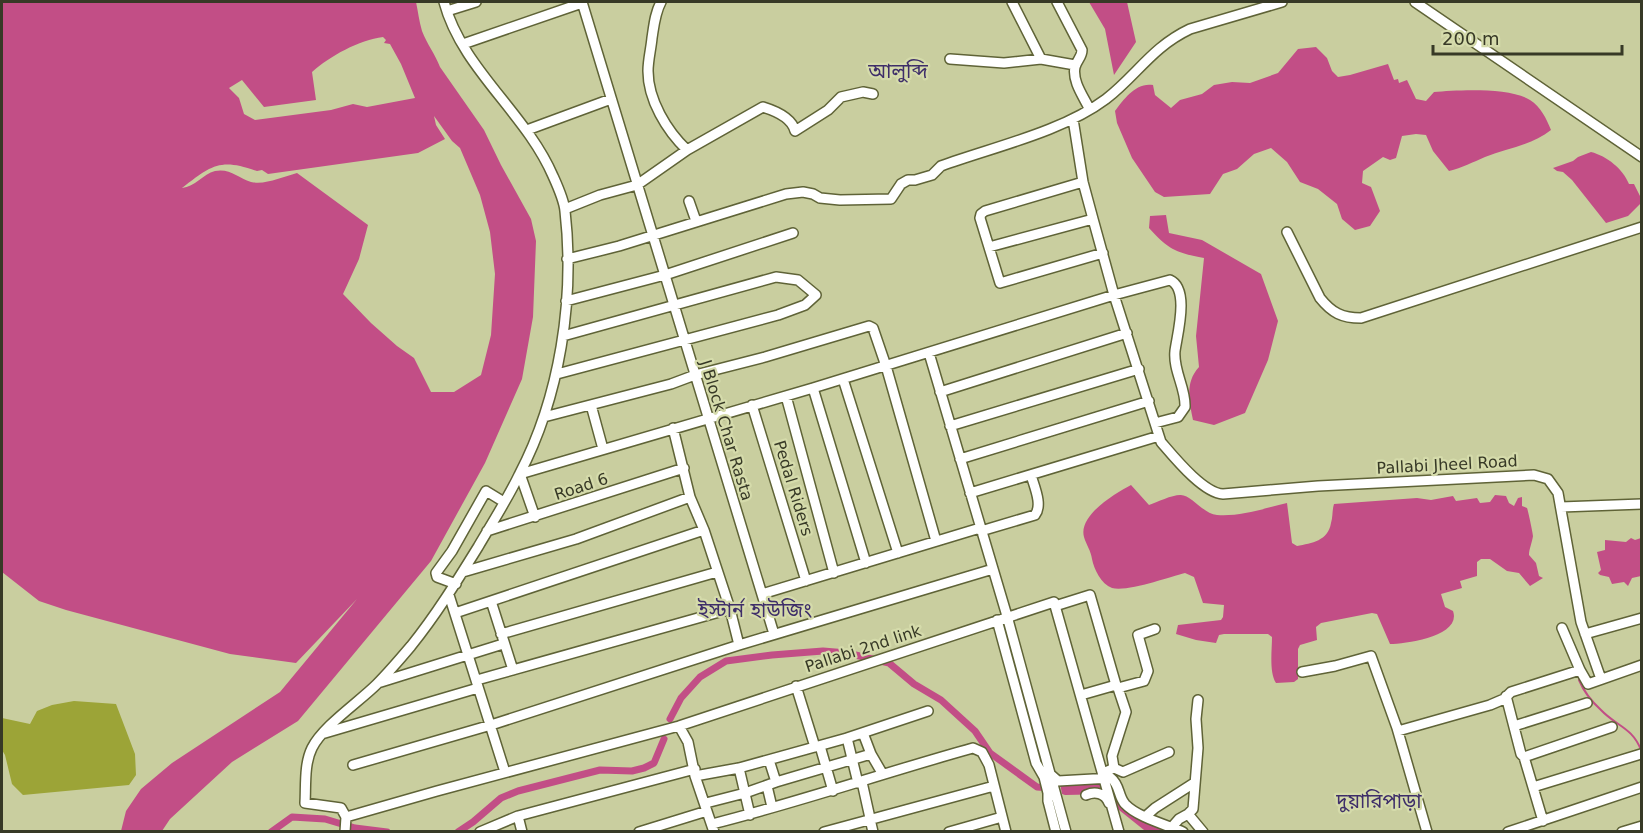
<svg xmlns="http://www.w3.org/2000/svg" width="1643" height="833" font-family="'DejaVu Sans','Noto Sans Bengali',sans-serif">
<rect width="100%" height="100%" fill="#c9ce9f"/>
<path fill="#9ca437" d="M74,701L116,704L135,754L136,775L129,785L23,795L12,784L5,755L2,750V718L30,724L37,711L52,705Z"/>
<path fill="#c24e86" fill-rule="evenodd" d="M2,2H416C418,11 419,21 422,31C427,44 435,54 440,67L484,130L501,165L531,219L536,241L533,317L522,379L485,463L431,561L298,721L232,762L170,819L162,831H121L126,811L141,789L172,763L280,692L357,599L296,663L230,654L66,610L39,601L2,572ZM383,37L386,40L384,43L390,44L401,64L415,98L367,107L353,104L331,110L255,120L244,114L239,98L229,88L242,80L264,107L316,100L312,72C330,56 359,40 383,37ZM434,116L452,141L460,148L480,195L490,232L495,274L491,335L481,375L454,392H431L414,358L397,346L371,323L343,294L359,259L368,225L297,173C282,177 266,185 251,182C238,178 230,168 215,171C203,174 195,187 182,188C212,165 220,158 257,171L262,170L268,174L418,153L445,139L436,125Z
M1089,2H1127L1136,42L1114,75L1105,29Z
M1316,47L1327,58L1332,71L1338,77L1350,75L1388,64L1394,80L1398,79L1399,83L1407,80L1416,99L1426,101L1434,92C1457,90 1510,87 1530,100C1541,107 1546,118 1551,130C1532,145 1508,148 1485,157C1473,162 1462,168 1449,171L1433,151L1426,135L1416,134L1402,136L1396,158L1390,160L1383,157L1363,171L1362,183L1371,187L1380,211L1370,226L1355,230L1342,219L1337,204L1318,189L1300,182L1287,162L1271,148L1254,154L1237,169L1223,174L1210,194L1164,197L1155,192L1132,158L1117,123L1115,111C1124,99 1136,82 1153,85L1155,95L1171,108L1180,100L1202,94L1214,85L1232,82L1250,83L1278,73L1298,49Z
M1591,152C1607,156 1623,169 1629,184H1634L1641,198V203L1628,216L1606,223L1572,180L1563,172L1557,171L1553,168L1573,161L1578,157Z
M1166,215L1169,233L1202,240L1261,274L1278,321L1268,360L1245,413L1214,425L1193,420C1189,401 1185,382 1199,367L1196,336L1204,258C1176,253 1168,249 1149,228L1150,216Z
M1131,485L1149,505C1157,502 1172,495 1180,495C1191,494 1203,514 1217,515C1239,517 1266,508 1287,503L1292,543L1297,546C1312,543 1328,541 1331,523C1333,517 1332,510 1334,504L1417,498L1431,500L1453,496L1456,501L1477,498L1480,503L1490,502L1495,495L1506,496L1509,503L1514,506L1518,498L1522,497V506L1527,508C1528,510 1533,534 1533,536C1532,543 1529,549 1529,555L1536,563L1539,576L1543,578L1530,586L1519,573L1507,571L1490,559H1481L1477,562V576L1460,581L1462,588L1441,594L1445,607L1453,611C1462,636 1406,644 1390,644L1377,614L1372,613L1321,623L1316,627L1317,640L1300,645L1298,649V679L1294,682L1276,683C1269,672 1272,651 1272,637L1268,634H1224L1219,635L1216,643L1196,640L1176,634L1178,625L1221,620L1223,617L1224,605L1203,603L1194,577L1185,573C1169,577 1128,592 1112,588C1101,584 1094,569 1092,559C1091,551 1086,544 1084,537C1078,515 1116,493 1131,485Z
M1631,538L1635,540L1641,538V576L1632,578L1628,586L1624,582L1612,584L1609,577L1600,575L1598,573L1601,570L1597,552L1605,550V540L1626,542Z
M1060,783C1074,783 1101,780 1112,789C1116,793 1118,801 1123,805C1135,817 1151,827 1167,831L1144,830L1119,810L1111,794L1065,795L1062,794Z"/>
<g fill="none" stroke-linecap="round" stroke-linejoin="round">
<path stroke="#c24e86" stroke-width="2" d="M1579,680C1584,692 1591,701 1601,710C1616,726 1632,727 1641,750"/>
<path stroke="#c24e86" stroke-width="7" d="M670,719L681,698L700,677L726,661L772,655L823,651L847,653L889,663L914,684L941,700L975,731L990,753L1037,787L1050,788
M271,832L292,817L325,819L355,828L387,832
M458,832L473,822L501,798L518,791L600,770L632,771L644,768L654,763L664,739"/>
<defs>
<path id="minor" d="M582,2L774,634
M661,2C655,13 654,25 652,38C651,49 648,60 648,71C648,100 667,131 687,150
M1012,2L1041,59
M1057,2L1082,50C1082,57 1077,60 1075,67C1072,81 1083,96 1089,108
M1415,2L1642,157
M447,11L476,2
M463,44L582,3
M950,59L1004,63L1041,59L1075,65
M1073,119L1083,182L1093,219L1114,295L1161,442C1174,457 1203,493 1223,494L1318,486L1534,475L1548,479L1558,493L1581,622L1601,679
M527,130L611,99
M1083,182L985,211L981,214L980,218L1000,283L1103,253
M689,201L696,221
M565,209L600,195L637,185L687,150L763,107C776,111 792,118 795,131L828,110L841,97L863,92L873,94
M1287,232L1320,298C1332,313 1342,318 1361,318L1642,227
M989,247L1093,219
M567,259L619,246L786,194L803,192L813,194L820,198L840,200L891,199L901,184L908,180H915L932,175L941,166C993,147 1062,132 1106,99C1137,75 1152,47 1190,29L1282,2
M566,301L665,275L793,233
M929,353L1007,616L1066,832
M557,374L778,315L805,305L816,295L798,280L776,277L563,336
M843,379L898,553
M813,388L866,563
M940,392L1127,333
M786,396L834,573
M591,405L603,449
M752,405L806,581
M544,417L671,384L695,375L765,357L869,326L873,328L886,366L936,541
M950,426L1139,369
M673,428L690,497L704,530L730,609L739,645
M960,459L1149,401
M520,474L813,388L1114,295L1170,280C1190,289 1177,335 1175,351C1173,371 1186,388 1185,407L1178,417L1155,423
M520,474L535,517
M970,493L1159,436
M1561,507L1642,504
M487,531L684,468
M981,531L1035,515C1043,505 1034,486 1031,475
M463,572L576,539L690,497
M456,584L437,577L436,573L452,551L486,491L504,502
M762,594L980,528
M449,595L505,772
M491,601L513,670
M1055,606L1090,595L1116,685
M455,613L704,530
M997,620L1036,763L1044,777L1048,793V801L1056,832
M1562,628L1580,670
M501,634L717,572
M1585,634L1642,618
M1302,672L1335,666L1371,656L1397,728L1427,832
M477,680L730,609
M381,682L503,644
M796,686L815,747
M1081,695L1116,685L1118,688
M1506,696L1521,754L1524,757L1543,821
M679,726L688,742L695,776L714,832
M1514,726L1587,703
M1398,731L1490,705L1504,699L1511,692L1580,670L1588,684L1642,665
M325,733L478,688
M863,733L871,754L882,773
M847,738L928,711
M820,746L833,791
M1524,757L1612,727
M353,765L491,725L739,645L993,569
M739,768L750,815
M1114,768L1123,772L1169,752
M1049,773L1058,781L1111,778C1120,785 1118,796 1125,804C1137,817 1167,825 1183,832
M1103,773L1114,768L1112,756L1126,712L1118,688L1144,681L1148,671L1138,635L1155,629
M695,776L739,768L847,738L858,783
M776,782L871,754
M862,782L870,818
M767,786L772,807
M1533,787L1641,754
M1086,795C1095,791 1105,793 1109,803
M706,803L745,793L776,782L769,760
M1188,814L1193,809L1198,748L1196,719L1198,700
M518,816L522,832
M1146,816L1155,808L1194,783
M346,817L437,791L679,726L1054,602L1119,832
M870,819L873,832
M712,824C800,802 886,772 973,748L982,752L989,765L1006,832
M1172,827L1179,819L1188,814L1203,832
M345,832L346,817L341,808L305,803C306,786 304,764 312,748C323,726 359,702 377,684C389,672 400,659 411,646C436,615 457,581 478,547C492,523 507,500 519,475C560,397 575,299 565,211C564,200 558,187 553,176C526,113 462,69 444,2
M480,832L518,816L695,769
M639,832L707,811
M824,832L994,786
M949,832L1002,817
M1508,832L1642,787
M1622,832L1642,826"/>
</defs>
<use href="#minor" stroke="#5f6337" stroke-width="12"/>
<use href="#minor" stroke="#fff" stroke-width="9"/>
</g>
<g text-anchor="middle" stroke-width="4.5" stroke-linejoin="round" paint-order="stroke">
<g font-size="16" fill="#373926" stroke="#d5dbab">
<text transform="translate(727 430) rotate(73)" y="6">J Block Char Rasta</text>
<text transform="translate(1447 464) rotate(-3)" y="6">Pallabi Jheel Road</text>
<text transform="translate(581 486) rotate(-18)" y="6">Road 6</text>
<text transform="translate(794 488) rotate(73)" y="6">Pedal Riders</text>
<text transform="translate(863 648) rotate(-18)" y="6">Pallabi 2nd link</text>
</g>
<g font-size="20" fill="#3e2e69" stroke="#d5dbab">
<text x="898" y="78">আলুব্দি</text>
<text x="755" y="617">ইস্টার্ন হাউজিং</text>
<text x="1379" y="808">দুয়ারিপাড়া</text>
</g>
</g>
<rect width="1643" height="833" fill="none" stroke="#373926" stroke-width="6"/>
<path d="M1433 45v9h189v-9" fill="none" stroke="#373926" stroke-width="3"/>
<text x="1442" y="45" font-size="18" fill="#373926" stroke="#d5dbab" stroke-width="4.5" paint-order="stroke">200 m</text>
</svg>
